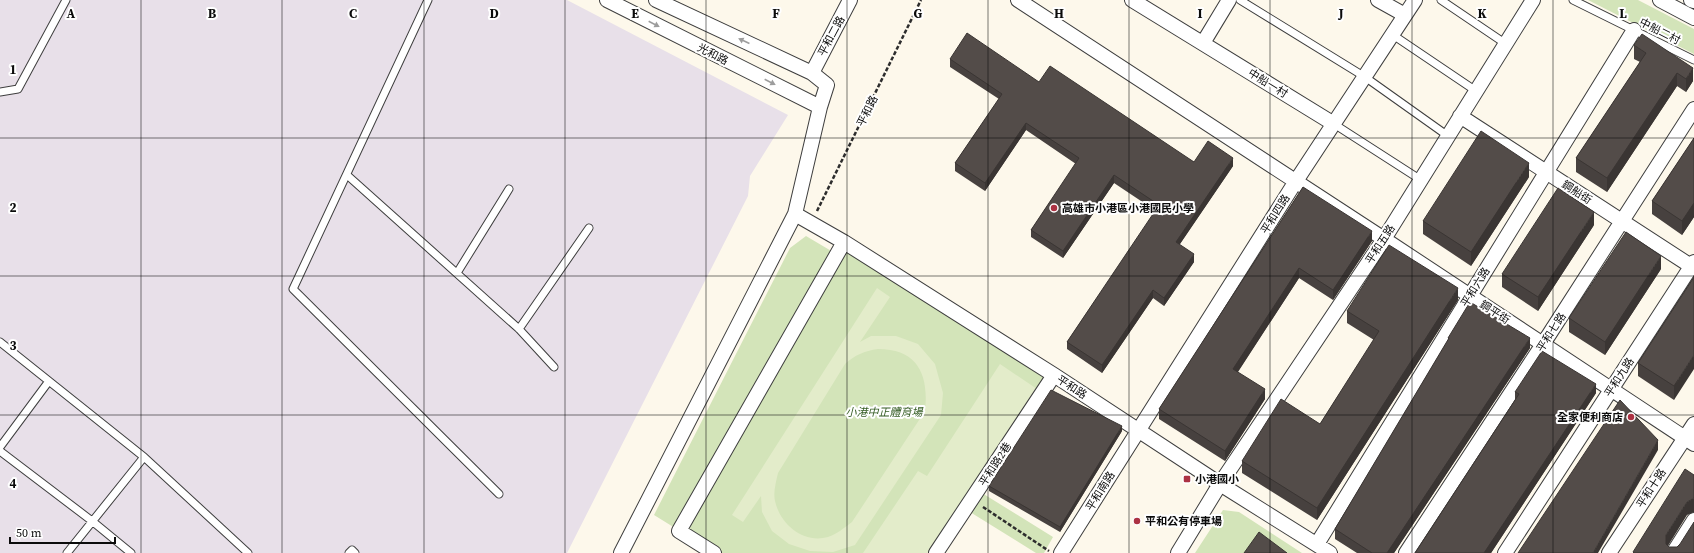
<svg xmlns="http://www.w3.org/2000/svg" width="1694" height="553" font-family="'Source Serif 4','Noto Sans TC',serif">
<rect width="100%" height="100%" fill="#fdf8eb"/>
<path fill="#e8e0e9" d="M0,0H567L788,115L750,176L748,196L567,553H0Z"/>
<path fill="#d3e4b9" d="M1588,0H1638L1694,29V54Z
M806,236L833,252L675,528L654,515L790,248Z
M848,246L1048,372L929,553H718L682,531Z
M982,493L1053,537L1044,553H1036L970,512Z
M1223,510L1239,512L1302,553H1195Z"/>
<path fill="#e3ecca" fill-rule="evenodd" d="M877,288L890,297L860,342L871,336H896L918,344L935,364L943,393L941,415L855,545L833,552L810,551L789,544L772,531L762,512L761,496L743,522L732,515ZM878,349C918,349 929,375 925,411L852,522C844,528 837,534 828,537C803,544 780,524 775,501C773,492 776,482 778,473L845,364C855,355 864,351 878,349Z
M1000,364L1037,389L929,553H863L918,471L927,476Z"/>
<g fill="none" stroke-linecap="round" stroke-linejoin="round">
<defs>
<path id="lane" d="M428,0L293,289L499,494
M1240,0L1365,77L1448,136
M1441,0L1506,44
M1573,0L1694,60
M1393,35L1476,91
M0,92L18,89L66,0
M1334,124L1421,180
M347,175L519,329L554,367
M457,273L509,189
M519,329L589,228
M0,342L144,457L248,553
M0,447L49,381
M0,451L92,521L131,553
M67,553L144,457
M349,553L352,550L355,553"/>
<path id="street" d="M607,0L820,107
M1018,0L1384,239L1694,444
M1132,0L1334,124
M1378,0L1405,15
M1660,0L1694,18
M1691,0L1694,1
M1203,43L1229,0
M812,73L850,0
M1460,116L1694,268
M795,214L844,242L1054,375L1220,484L1330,553
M1317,544L1634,30
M621,553L795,214L820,107L827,85L812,73L656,0
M714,553L679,531L844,242
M936,553L1054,375
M1061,553L1296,181L1415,0
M1178,553L1220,484L1384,239L1533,0
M1406,553L1543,344L1694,109
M1505,553L1694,262
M1609,553L1694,424
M1673,553L1694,520"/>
</defs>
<use href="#lane" stroke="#3e3e3e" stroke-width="9"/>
<use href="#street" stroke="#3e3e3e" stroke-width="16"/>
<path stroke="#2d2d2d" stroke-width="2.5" stroke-dasharray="4 2" stroke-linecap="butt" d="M817,211L921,0
M983,507L1049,551"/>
<use href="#lane" stroke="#fff" stroke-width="7"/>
<use href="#street" stroke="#fff" stroke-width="14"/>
</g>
<path fill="#47413f" d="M1634,45L1693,81L1686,92L1677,86L1607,192L1576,172V158L1640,62L1634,59Z
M950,59L1039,82L1194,162L1233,166L1179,245L1194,262L1164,306L1153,298L1102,373L1067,349V342L1156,211L1114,183L1063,258L1031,237V230L1076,164L1026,130L985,191L955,171V163L999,99L950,67Z
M1694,138V217L1682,235L1652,214V201Z
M1529,177L1471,266L1423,234V221Z
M1303,187L1372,241L1333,300L1299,278L1238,372L1265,399L1225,461L1159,419V409Z
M1594,225L1538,311L1502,287V274Z
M1661,269L1605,355L1569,332V318Z
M1694,277L1674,400L1638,376V363Z
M1458,300L1317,520L1242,473V461L1320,424L1374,340L1347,323V311Z
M1448,338L1530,348L1394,553H1357L1335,539V529L1448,340Z
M1515,392L1596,393L1491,553H1415L1515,400Z
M1122,431L1060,532L989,491V486Z"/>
<path fill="#3a3533" d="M1693,68V81L1686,92V79Z
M1677,73V86L1607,192V178Z
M1026,123V130L985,191V183Z
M1233,158V166L1176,250V242Z
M1529,163V177L1471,266V252Z
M1114,175V183L1063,258V251Z
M1694,203V217L1682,235V221Z
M1594,212V225L1538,311V297Z
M1372,231V241L1333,300V290Z
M1194,254V262L1164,306V298Z
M1661,256V269L1605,355V342Z
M1299,268V278L1233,379V369Z
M1458,288V300L1317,520V508Z
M1153,290V298L1102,373V365Z
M1530,338V348L1394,553H1387Z
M1694,355V369L1674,400V386Z
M1596,384V393L1491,553H1484Z
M1265,389V399L1225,461V451Z
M1122,426V431L1060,532V527Z
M1658,440V450L1598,553H1593Z
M1694,498V512L1687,515L1666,549V535L1687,502Z"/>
<path fill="#534c49" stroke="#3a3533" d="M967,33L1039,82L1050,66L1194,162L1208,141L1233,158L1176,242L1194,254L1164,298L1153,290L1102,365L1067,342L1159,205L1114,175L1063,251L1031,230L1079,158L1026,123L985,183L955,163L1002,94L950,59Z
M1642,34L1693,68L1686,79L1677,73L1607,178L1576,158L1646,53L1634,45Z
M1481,131L1529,163L1471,252L1423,221Z
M1694,138V203L1682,221L1652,201Z
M1303,187L1372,231L1333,290L1299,268L1233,369L1265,389L1225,451L1159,409Z
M1558,188L1594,212L1538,297L1502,274Z
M1626,232L1661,256L1605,342L1569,318Z
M1389,245L1458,288L1317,508L1242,461L1281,399L1320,424L1379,331L1347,311Z
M1694,277V355L1674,386L1638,363Z
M1470,302L1530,338L1387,553H1372L1335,529L1449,338H1448Z
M1542,351L1596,384L1484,553H1415L1519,394L1515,392Z
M1051,390L1122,426L1060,527L989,486Z
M1620,400L1658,440L1593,553H1518Z
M1685,469L1694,475V498L1687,502L1666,535V544L1669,547H1677L1680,544L1694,522V553H1634L1633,552Z
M1259,532L1287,553H1244Z"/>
<defs><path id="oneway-solid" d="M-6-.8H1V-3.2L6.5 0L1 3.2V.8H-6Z"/></defs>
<g fill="#9d9d9d">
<use href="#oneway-solid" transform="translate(654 24) rotate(27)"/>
<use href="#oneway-solid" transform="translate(744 41) rotate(-155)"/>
<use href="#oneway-solid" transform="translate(770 82) rotate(27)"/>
</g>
<path fill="none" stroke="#0b0b0b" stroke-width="1" stroke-opacity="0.55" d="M141,0V553M282,0V553M424,0V553M565,0V553M706,0V553M847,0V553M988,0V553M1129,0V553M1270,0V553M1412,0V553M1553,0V553M0,138H1694M0,276H1694M0,415H1694"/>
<g fill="#ac3243" stroke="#fff" stroke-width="1.5">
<circle cx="1054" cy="208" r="4"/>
<circle cx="1631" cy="417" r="4"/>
<rect x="1183" y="475" width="8" height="8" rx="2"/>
<circle cx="1137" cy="521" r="4"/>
</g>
<g text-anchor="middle" stroke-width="4" stroke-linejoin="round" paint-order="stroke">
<g font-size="11" fill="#0b0b0b" stroke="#fff">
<text transform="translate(1660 31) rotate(27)" y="4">中船二村</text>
<text transform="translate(831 36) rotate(-62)" y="4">平和二路</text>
<text transform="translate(713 54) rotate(27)" y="4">光和路</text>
<text transform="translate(1268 83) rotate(32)" y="4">中船一村</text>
<text transform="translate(867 111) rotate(-64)" y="4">平和路</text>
<text transform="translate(1577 192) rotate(33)" y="4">鋼船街</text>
<text transform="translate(1275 214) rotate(-58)" y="4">平和四路</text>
<text transform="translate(1380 244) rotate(-57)" y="4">平和五路</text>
<text transform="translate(1475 287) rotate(-58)" y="4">平和六路</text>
<text transform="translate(1495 312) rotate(33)" y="4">鋼平街</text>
<text transform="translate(1551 332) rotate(-57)" y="4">平和七路</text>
<text transform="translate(1619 377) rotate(-57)" y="4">平和九路</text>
<text transform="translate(1072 387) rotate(33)" y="4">平和路</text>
<text transform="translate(995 464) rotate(-57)" y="4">平和路2巷</text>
<text transform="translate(1651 488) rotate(-57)" y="4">平和十路</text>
<text transform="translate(1100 491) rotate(-58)" y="4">平和南路</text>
</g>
<g font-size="11" font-weight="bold" fill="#0b0b0b" stroke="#fff" text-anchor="start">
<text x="1062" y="212">高雄市小港區小港國民小學</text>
<text x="1623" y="421" text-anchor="end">全家便利商店</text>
<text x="1195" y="483">小港國小</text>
<text x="1145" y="525">平和公有停車場</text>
</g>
<g font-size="11" font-style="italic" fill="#345c23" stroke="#fff">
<text x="884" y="416">小港中正體育場</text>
</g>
</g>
<g font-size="13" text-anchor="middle" font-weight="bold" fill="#0b0b0b" stroke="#fff" stroke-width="4" stroke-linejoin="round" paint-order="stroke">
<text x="71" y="18">A</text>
<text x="212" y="18">B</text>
<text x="353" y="18">C</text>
<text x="494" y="18">D</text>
<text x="635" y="18">E</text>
<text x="776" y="18">F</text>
<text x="918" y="18">G</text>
<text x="1059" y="18">H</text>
<text x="1200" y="18">I</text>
<text x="1341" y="18">J</text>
<text x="1482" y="18">K</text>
<text x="1623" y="18">L</text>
<text x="13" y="74">1</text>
<text x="13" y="212">2</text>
<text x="13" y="350">3</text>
<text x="13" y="488">4</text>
</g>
<path d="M10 537v6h105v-6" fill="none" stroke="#0b0b0b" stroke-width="2"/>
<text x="16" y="537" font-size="12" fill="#0b0b0b" stroke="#ffffff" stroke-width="3" paint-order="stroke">50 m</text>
</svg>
